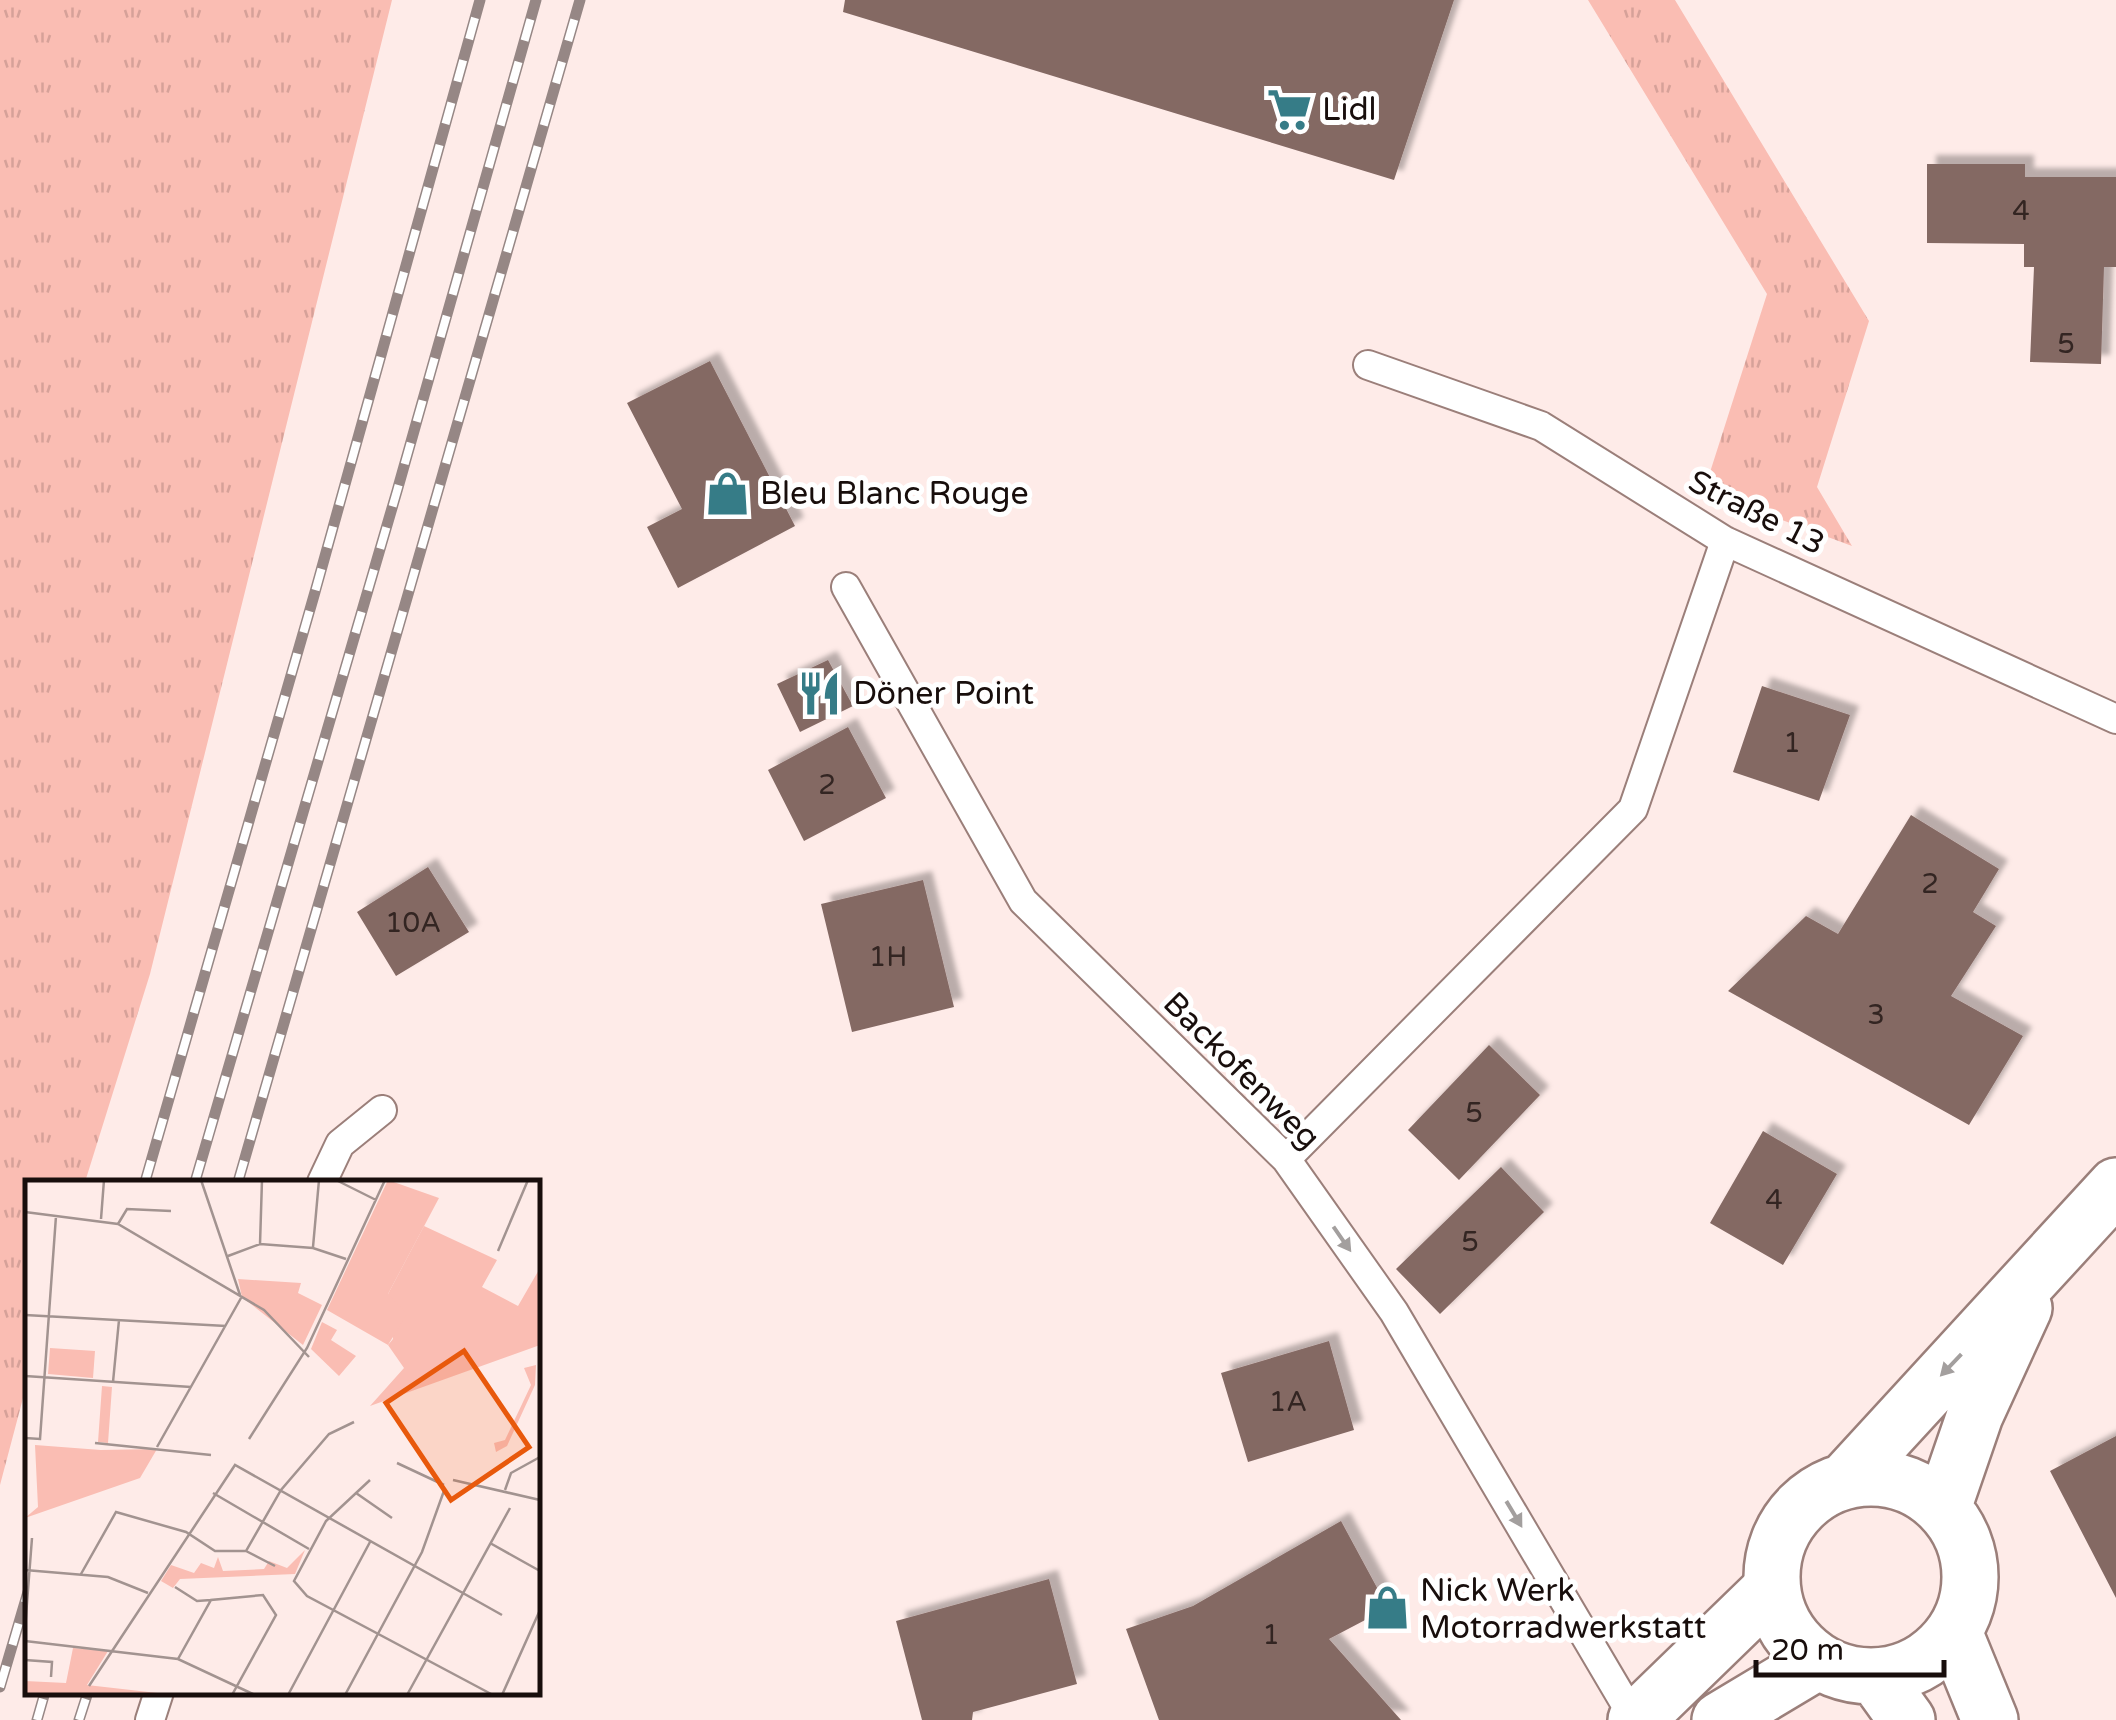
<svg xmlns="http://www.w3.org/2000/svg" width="2116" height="1720" font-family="'Varela Round',sans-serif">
<defs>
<pattern id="grass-tufts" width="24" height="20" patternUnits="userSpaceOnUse" patternTransform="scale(2.5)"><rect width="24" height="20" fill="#fabdb3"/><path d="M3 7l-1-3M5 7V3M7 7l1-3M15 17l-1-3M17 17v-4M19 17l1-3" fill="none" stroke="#d6a199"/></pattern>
<filter id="shadow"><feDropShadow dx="9" dy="-9" stdDeviation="2.5" flood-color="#0004"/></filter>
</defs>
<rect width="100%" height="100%" fill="#feebe8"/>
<path fill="url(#grass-tufts)" d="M0,0H392L150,974L85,1182H28L27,1383L0,1485Z
M1588,0H1675L1869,321L1817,487L1852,546L1704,491L1767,294Z"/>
<path fill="#846964" filter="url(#shadow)" d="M845,0H1454L1394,180L843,12Z
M1927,164H2025V177H2116V267H2104L2101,364L2030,362L2034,267H2024V244L1927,243Z
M710,361L795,526L678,588L647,527L682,509L627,403Z
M828,660L853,706L800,732L777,684Z
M1762,686L1850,715L1819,801L1733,772Z
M848,727L886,798L804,841L768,770Z
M1911,815L1999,869L1973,912L1996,926L1951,996L2023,1036L1969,1125L1728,991L1806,916L1838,934Z
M428,867L469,932L396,976L357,912Z
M923,880L954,1007L852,1032L821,904Z
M1489,1045L1540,1095L1459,1180L1408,1130Z
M1763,1131L1837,1174L1783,1265L1710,1223Z
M1501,1167L1544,1212L1440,1314L1396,1269Z
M1329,1341L1354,1430L1248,1462L1221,1373Z
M2116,1436V1598L2050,1471Z
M1341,1521L1388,1608L1329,1639L1401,1720H1159L1126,1629L1193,1606Z
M1049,1579L1077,1684L973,1712L972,1720H922L896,1621Z"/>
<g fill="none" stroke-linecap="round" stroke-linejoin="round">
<defs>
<path id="lane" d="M1368,365L1541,426L1725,541L2116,719
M846,587L1023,901L1286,1159L1394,1312L1635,1720
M1286,1159L1633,809L1725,541
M322,1182L340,1144L382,1110
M150,1720L159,1692"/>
<path id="street" d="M1636,1720L1771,1589
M1720,1720L1817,1662"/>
<path id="secondary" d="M1772 1577a99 99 0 1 1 198 0a99 99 0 1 1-198 0Z
M1846,1480L2116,1186
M1943,1508L1975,1415L2024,1308
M1954,1632L1990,1720
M1876,1677L1907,1720"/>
</defs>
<use href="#lane" stroke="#9b7f7a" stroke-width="32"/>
<use href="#street" stroke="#9b7f7a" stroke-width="60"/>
<use href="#secondary" stroke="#9b7f7a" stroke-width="60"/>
<use href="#lane" stroke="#fff" stroke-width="28"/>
<use href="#street" stroke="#fff" stroke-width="55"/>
<use href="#secondary" stroke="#fff" stroke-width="55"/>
<defs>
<path id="rail" d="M145,1182L315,592L480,0
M195,1182L397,491L536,0
M238,1182L580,0
M0,1687L28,1592
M37,1720L45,1692
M79,1720L88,1692"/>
</defs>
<use href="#rail" stroke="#968785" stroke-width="11"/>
<use href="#rail" stroke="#fff" stroke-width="8" stroke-dasharray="22" stroke-linecap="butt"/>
</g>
<defs><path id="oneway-solid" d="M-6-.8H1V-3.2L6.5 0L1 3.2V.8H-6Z" transform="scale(2.5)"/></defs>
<g fill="#a39f9e">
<use href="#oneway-solid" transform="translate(1342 1239) rotate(55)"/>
<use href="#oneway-solid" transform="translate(1951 1365) rotate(134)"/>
<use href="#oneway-solid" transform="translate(1514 1514) rotate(59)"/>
</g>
<defs>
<symbol id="supermarket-bare" viewBox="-9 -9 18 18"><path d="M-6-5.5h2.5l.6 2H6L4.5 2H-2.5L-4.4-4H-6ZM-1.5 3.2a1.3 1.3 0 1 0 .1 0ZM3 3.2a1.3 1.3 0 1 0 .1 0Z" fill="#367c87" stroke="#fff" stroke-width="2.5" paint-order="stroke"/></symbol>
<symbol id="shop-bare" viewBox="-9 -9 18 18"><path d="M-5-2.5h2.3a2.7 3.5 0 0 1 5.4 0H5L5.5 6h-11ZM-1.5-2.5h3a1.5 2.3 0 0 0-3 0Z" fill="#367c87" stroke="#fff" stroke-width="2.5" paint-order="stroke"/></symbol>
<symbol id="restaurant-bare" viewBox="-9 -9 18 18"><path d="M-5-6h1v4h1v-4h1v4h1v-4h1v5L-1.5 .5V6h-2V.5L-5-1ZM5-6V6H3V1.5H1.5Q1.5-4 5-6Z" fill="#367c87" stroke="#fff" stroke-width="2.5" paint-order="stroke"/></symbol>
</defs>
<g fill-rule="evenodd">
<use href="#supermarket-bare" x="1258" y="78" width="63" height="63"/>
<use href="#shop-bare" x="696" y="462" width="63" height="63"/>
<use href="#restaurant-bare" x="788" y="662" width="63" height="63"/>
<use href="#shop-bare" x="1356" y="1576" width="63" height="63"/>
</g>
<g text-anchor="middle" stroke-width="10" stroke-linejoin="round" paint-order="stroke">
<g font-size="28" fill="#332522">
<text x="2021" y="220">4</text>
<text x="2066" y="353">5</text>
<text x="1792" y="752">1</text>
<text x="827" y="794">2</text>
<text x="1930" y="893">2</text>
<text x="413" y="932">10A</text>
<text x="888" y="966">1H</text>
<text x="1876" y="1024">3</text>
<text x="1474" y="1122">5</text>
<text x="1774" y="1209">4</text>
<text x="1470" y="1251">5</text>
<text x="1288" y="1411">1A</text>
<text x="1271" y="1644">1</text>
</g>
<g font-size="32" fill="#180e0c" stroke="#fff" text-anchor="start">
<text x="1322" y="120">Lidl</text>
<text x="760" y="504">Bleu Blanc Rouge</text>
<text x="853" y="704">Döner Point</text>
<text x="1420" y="1601">Nick Werk<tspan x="1420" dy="37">Motorradwerkstatt</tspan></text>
</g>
<g font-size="32" fill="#180e0c" stroke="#fff">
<text transform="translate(1757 512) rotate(27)" y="11">Straße 13</text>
<text transform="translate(1242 1070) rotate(45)" y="11">Backofenweg</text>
</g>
</g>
<g transform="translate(25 1180)">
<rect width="515" height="515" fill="#feebe8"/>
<path d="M399,46L472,80L457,107L493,126L515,88V165L345,226L379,188L363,165L368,159L363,114ZM297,142L312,150L306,160L331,176L314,196L286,169ZM511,185L510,205L482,266L471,272L469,263L480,260L506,205L499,188ZM77,206L87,207L83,263L73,262ZM10,265L76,270L132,269L115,298L0,338L13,327ZM48,468L83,471L62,505L150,515H0V501L41,503Z" fill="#fabdb3"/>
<path d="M25,168L70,171L68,198L23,194ZM280,370L270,394L155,399L148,408L136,401L146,385L169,393L176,383L189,388L193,377L198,391L239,389L244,381L262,388Z" fill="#fabdb3"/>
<path d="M363,0L414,18L363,114L382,134L363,165L302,130ZM213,99L276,103L273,113L297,125L278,165L217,117Z" fill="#fabdb3"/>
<path fill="none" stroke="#a29390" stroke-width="2.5" d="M176,0L215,115M311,0L351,20M0,32L93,44L239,130L284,177M76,39L79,0M93,44L102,29L146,31M235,64L237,0M288,67L294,0M473,71L503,0M203,76L235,64L288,68L321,79M0,135L201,146M0,196L166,207M88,202L94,140M0,258L15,259L31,36M224,259L282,168L360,0M70,263L186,275M132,267L216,118M372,283L419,305M345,300L301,341L269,401L282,416L468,515M428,300L515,320M480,310L486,293L515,277M188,313L284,369M331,313L367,338M465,363L515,391M221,371L250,386M0,390L83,397L123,413M56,394L91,332L161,352L190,371H221L256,310L304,254L329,242M150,407L172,421L186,420M0,449L7,358M0,461L153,479L230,515M153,479L186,420L238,415L251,435L207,515M0,480L27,482L26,497M64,506L210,285L477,435M263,515L345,362M320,515L397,372L420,308M382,515L485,328M477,515L515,430"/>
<path fill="#e8590c" fill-opacity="0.15" stroke="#e8590c" stroke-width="5" d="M439,171L504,267L426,320L361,223Z"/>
<rect width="515" height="515" fill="none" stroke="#180e0c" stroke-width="5"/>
</g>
<path d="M1756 1660v15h188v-15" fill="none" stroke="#180e0c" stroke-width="5"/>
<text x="1771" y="1660" font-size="30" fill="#180e0c" stroke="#ffffff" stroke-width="8" paint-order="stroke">20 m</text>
</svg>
